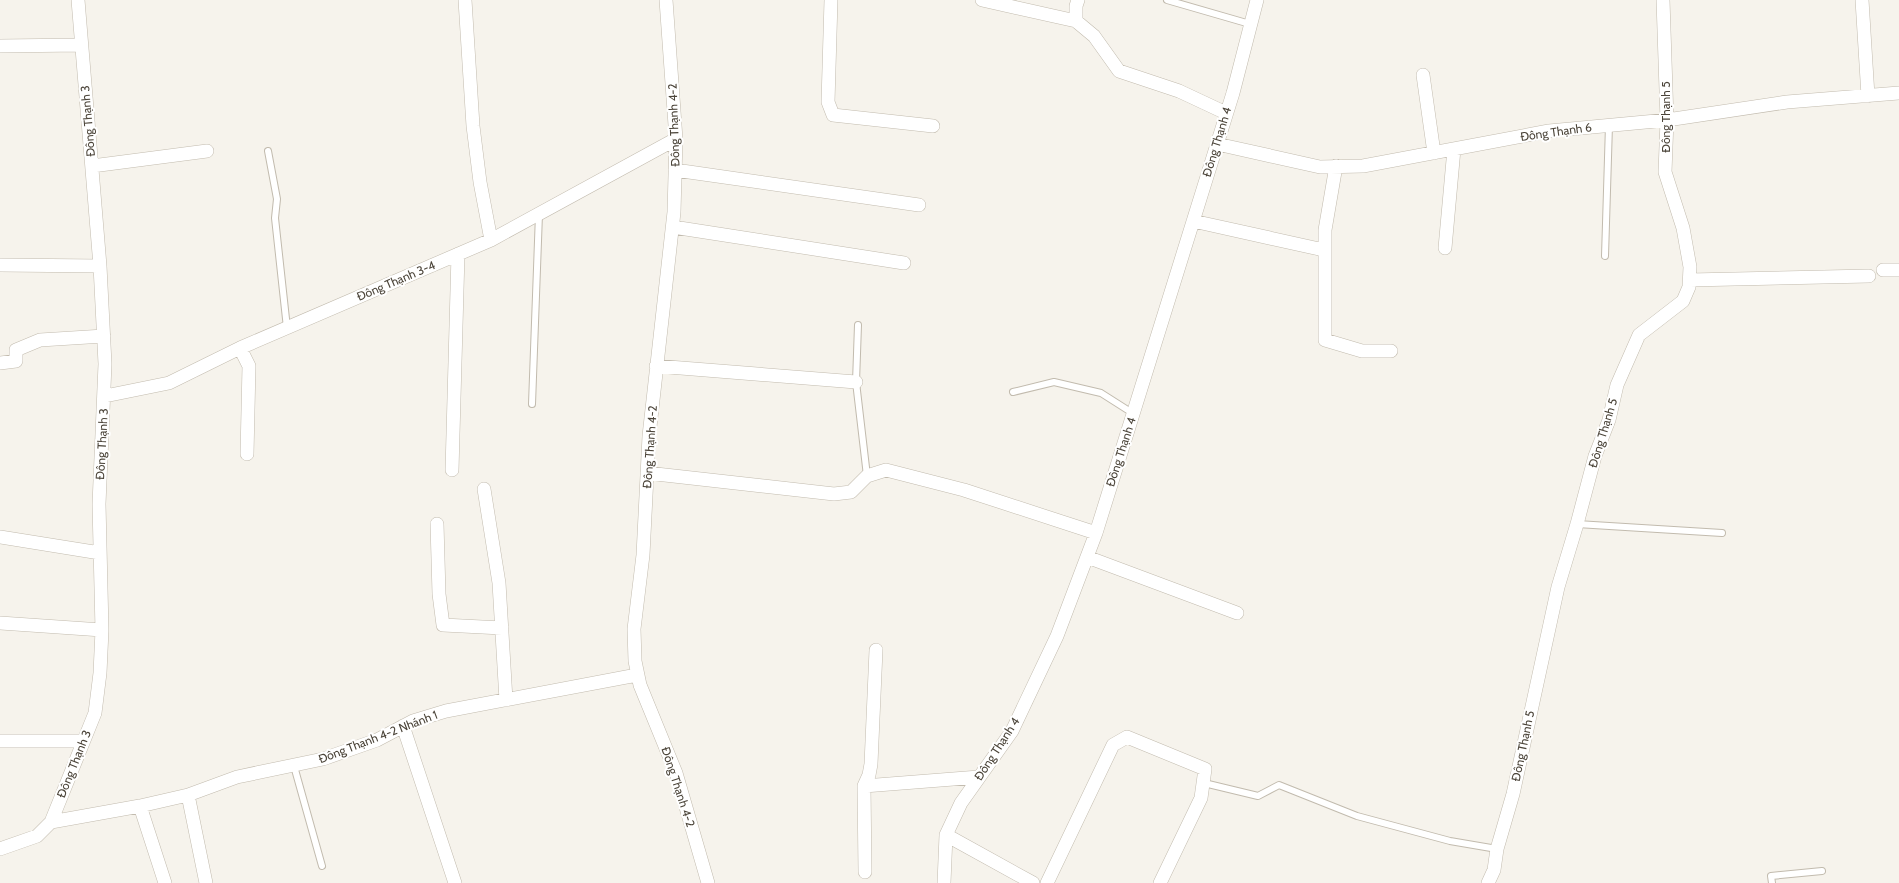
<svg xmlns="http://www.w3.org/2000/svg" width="1899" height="883" font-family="Cabin,sans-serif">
<rect width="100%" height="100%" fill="#f6f3ec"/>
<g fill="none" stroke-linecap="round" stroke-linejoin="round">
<defs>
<path id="lane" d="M1167,0L1250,24
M268,151L277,199L275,218L287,328
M1605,256L1609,125
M858,325L856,382L867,476
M1013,392L1054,382L1101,393L1134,414
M532,404L539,214
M1577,524L1722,533
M294,766L322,866
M1204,783L1258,796L1279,785L1357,816L1450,841L1497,849
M1772,883L1771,876L1822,871"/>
<path id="street" d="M465,0L473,126L480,182L491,240
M666,0L676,139L674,212L649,436L643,555L634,629L635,661L640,685L676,773L708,883
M831,0L828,102L833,115L933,126
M982,0L1076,21
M1078,0L1076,6V21L1094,36L1119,71L1179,91L1226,113
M1862,0L1868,96
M0,46L81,45
M1423,75L1434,153
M1217,144L1320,167L1363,166L1549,131L1667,120L1787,102L1899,93
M92,166L207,151
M1336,166L1325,230V340L1362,351H1391
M675,170L919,205
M1193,221L1324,250
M673,227L904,263
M1445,248L1454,149
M0,265L100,266
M1883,270H1899
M1690,280L1869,276
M240,348L249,366L247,454
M0,363L16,361V350L40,340L104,336
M656,366L856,382
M105,396L169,383L240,348L491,240L676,139
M452,470L458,254
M647,473L834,494L851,492L867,476L886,470L964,490L1096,533
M484,489L499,583L506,700
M437,524L439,594L443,625L502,628
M0,537L100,553
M1087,557L1237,613
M0,623L102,630
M403,726L455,883
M0,741H83
M864,786L979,777
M188,795L206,883
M140,806L165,883
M51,822L140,806L188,795L237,777L323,759L377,740L413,721L446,711L637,675
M946,835L1033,883
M0,849L37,836L51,822L95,713L100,673L102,630L99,504L105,364L100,266L78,0
M865,872L864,786L869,775L871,764L876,650
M944,883L946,835L961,803L1012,731L1057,636L1096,533L1233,93L1257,0
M1047,883L1113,745L1127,737L1205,769L1201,798L1160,883
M1488,883L1494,870L1497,849L1513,794L1558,587L1577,524L1595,456L1609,420L1617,385L1639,335L1683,301L1689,287L1690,267L1683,228L1665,172L1667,120L1663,0"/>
</defs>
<use href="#lane" stroke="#c2bbae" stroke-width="8"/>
<use href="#street" stroke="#c2bbae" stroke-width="14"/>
<use href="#lane" stroke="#fff" stroke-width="6"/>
<use href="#street" stroke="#fff" stroke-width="13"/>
</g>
<g text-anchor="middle" stroke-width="4" stroke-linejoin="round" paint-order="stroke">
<g font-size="12" fill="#4b4439" stroke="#fff">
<text transform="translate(1666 117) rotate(-90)" y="4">Đông Thạnh 5</text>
<text transform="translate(88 121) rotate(-95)" y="4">Đông Thạnh 3</text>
<text transform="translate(674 125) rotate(-92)" y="4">Đông Thạnh 4-2</text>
<text transform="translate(1556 132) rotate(-8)" y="4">Đông Thạnh 6</text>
<text transform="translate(1217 142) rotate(-73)" y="4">Đông Thạnh 4</text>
<text transform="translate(396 281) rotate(-23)" y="4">Đông Thạnh 3-4</text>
<text transform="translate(1603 433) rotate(-73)" y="4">Đông Thạnh 5</text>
<text transform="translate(102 444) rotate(-87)" y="4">Đông Thạnh 3</text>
<text transform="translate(650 447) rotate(-86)" y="4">Đông Thạnh 4-2</text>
<text transform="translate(1121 452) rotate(-72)" y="4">Đông Thạnh 4</text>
<text transform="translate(378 737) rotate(-21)" y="4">Đông Thạnh 4-2 Nhánh 1</text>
<text transform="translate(1523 746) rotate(-78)" y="4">Đông Thạnh 5</text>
<text transform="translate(997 749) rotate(-57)" y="4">Đông Thạnh 4</text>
<text transform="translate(74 764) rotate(-68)" y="4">Đông Thạnh 3</text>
<text transform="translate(678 787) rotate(72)" y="4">Đông Thạnh 4-2</text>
</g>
</g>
</svg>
